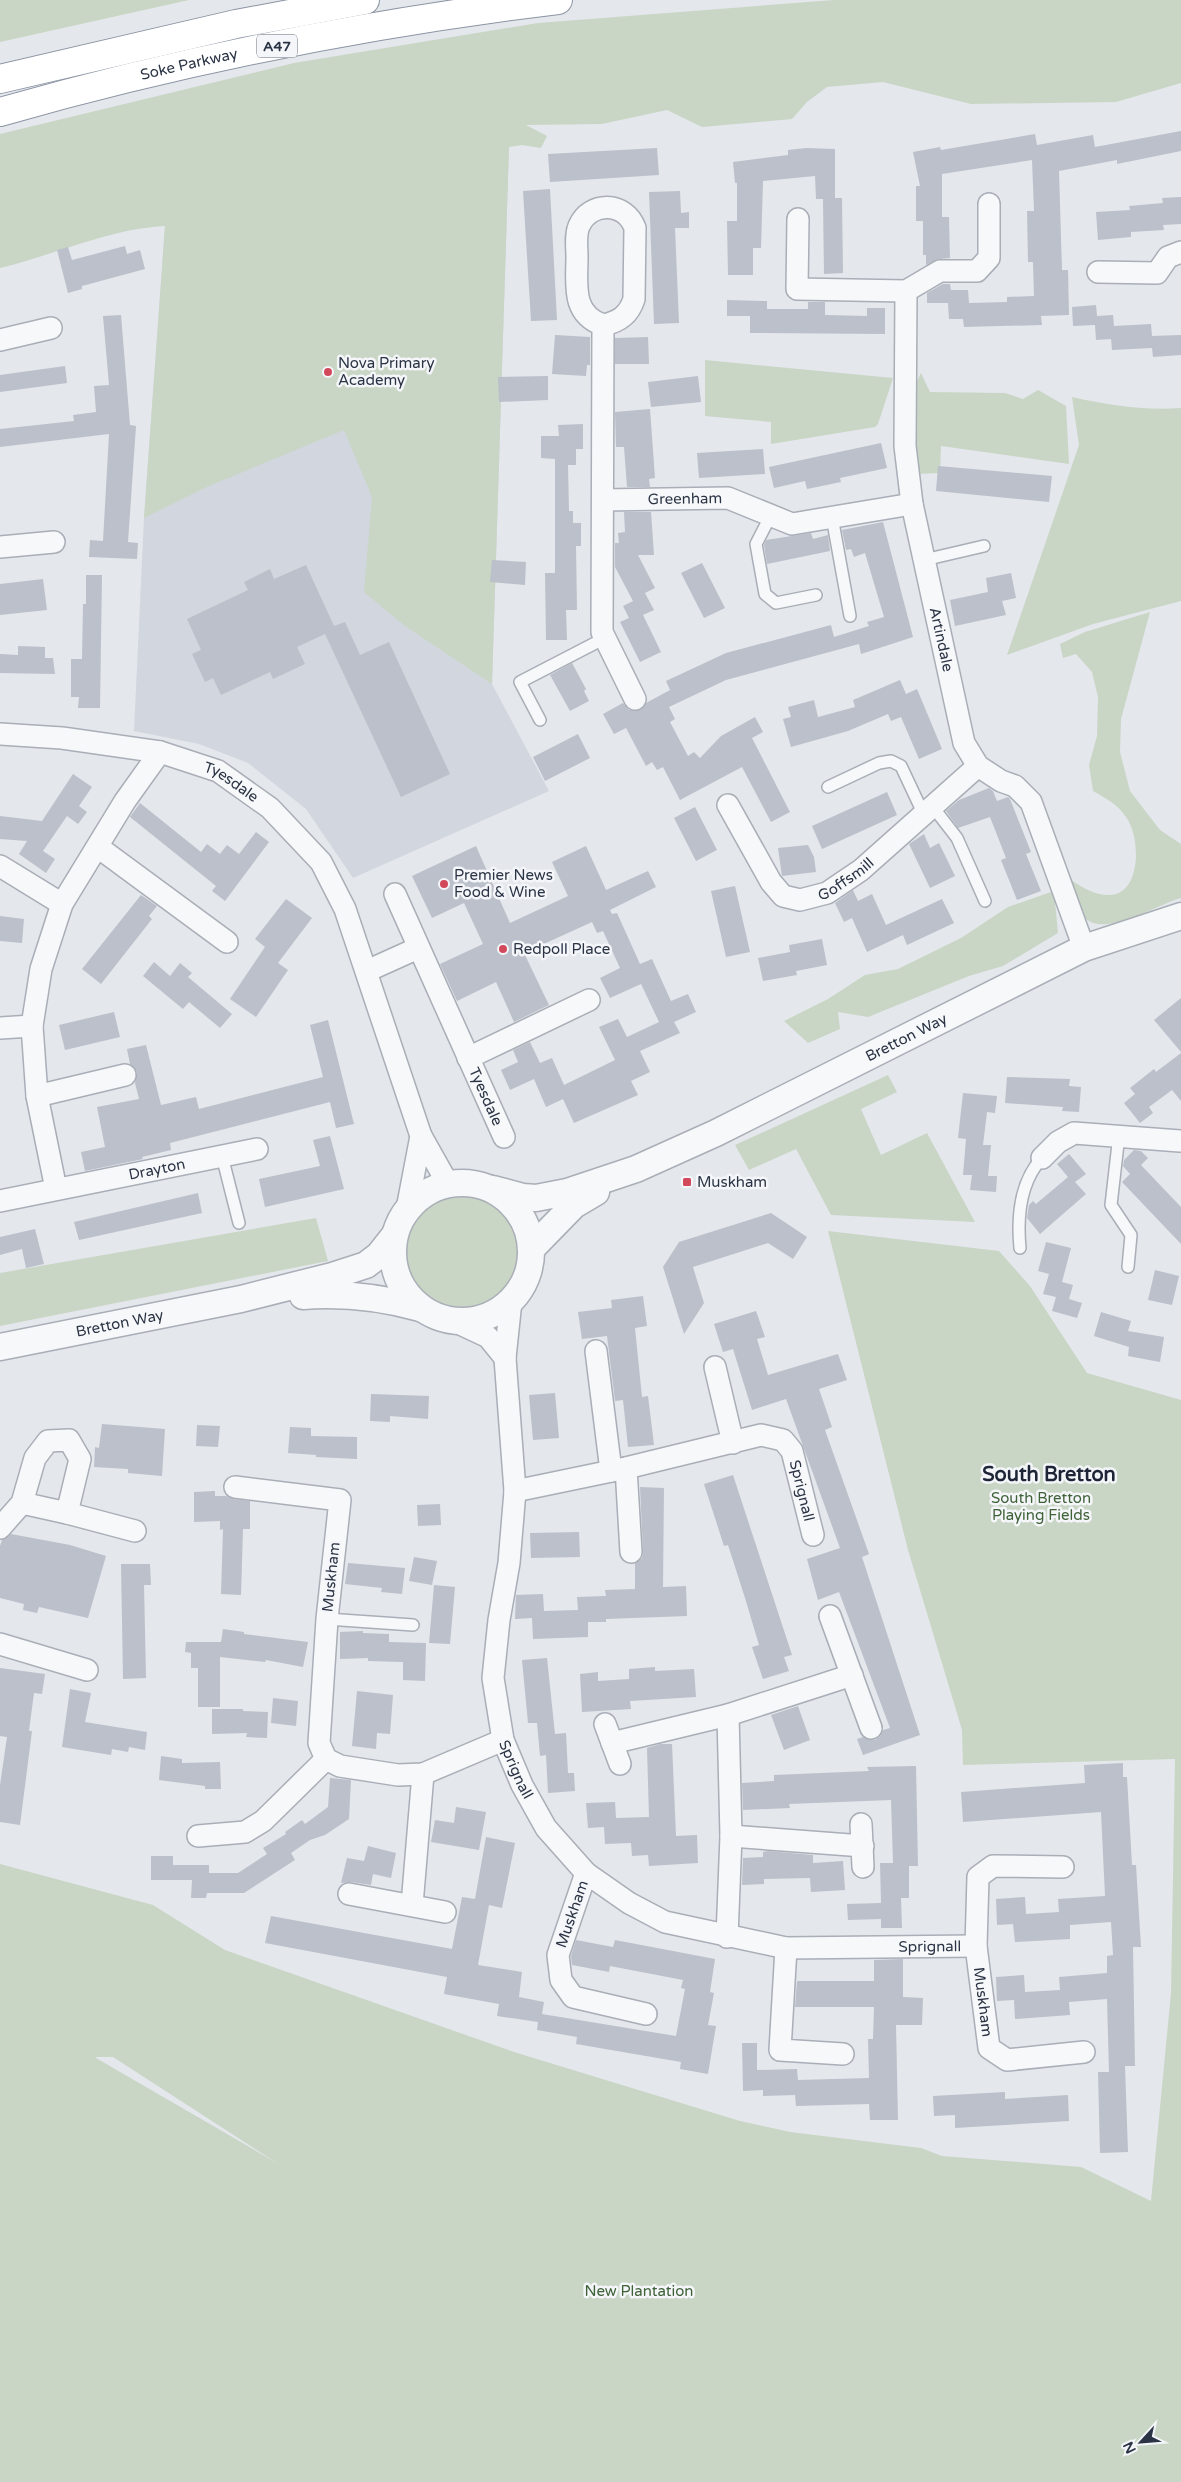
<svg xmlns="http://www.w3.org/2000/svg" width="1181" height="2482" font-family="'Varela Round',sans-serif">
<rect width="100%" height="100%" fill="#e4e7ec"/>
<path fill="#d2d6de" d="M509,146L492,684L549,791L353,878L306,809L248,763L199,744L134,731L144,518L165,226Z"/>
<path fill="#c9d6c5" fill-rule="evenodd" d="M0,0H189L0,42Z
M834,0H1181V83L1116,102L971,104L883,82L827,87L807,102L792,119L702,127L667,110L602,124L526,125L547,136L541,148L522,145L509,147L492,684L405,626L364,592L372,497L344,430L209,486L144,518L165,226C108,229 55,255 0,268V134L294,63L538,23Z
M705,360L893,378L878,424L875,427L771,444V422L705,416Z
M921,373L930,392L1005,393L1023,399L1038,390L1066,406L1069,464L941,446L940,473L914,474L913,389Z
M1072,397C1107,405 1145,411 1181,408V601L1093,624L1007,655L1079,445Z
M1150,612L1121,719L1120,752L1130,791L1160,830L1181,844V898C1158,904 1102,940 1083,916C1076,907 1074,890 1070,879C1101,902 1133,905 1136,857C1136,843 1134,829 1126,817C1118,804 1105,798 1093,791L1089,765L1097,736L1098,697L1092,672L1076,654L1063,658L1060,644L1085,632Z
M1054,891L1058,933L1003,966L969,976L868,1017L838,1012L840,1029L808,1043L784,1021L828,999L865,975L898,969L961,938L1008,907Z
M888,1075L897,1092L861,1109L881,1155L927,1133L975,1222L831,1215L796,1149L749,1170L735,1145Z
M393 1252a69 69 0 1 1 138 0a69 69 0 1 1-138 0Z
M316,1218L328,1261L0,1326V1273Z
M828,1231L999,1251L1030,1286L1087,1373L1181,1400V2482H0V1864L153,1905L225,1950L514,2052L740,2121L790,2132L921,2148L942,2156L1081,2167L1151,2201L1171,1993L1175,1759L963,1765L962,1730L908,1550ZM96,2057H113L277,2163L96,2058Z"/>
<path fill="#bbc0ca" d="M1181,131V151L1117,164V160L1059,171L1062,270H1068L1069,315L1041,316L1042,325L964,327L963,319H949L948,303H927V293L943,284H950L951,290H968L969,303L1007,302V297L1034,296L1033,262H1028L1027,211H1034L1032,160L942,174V217H949L950,258L940,259L926,265V255H923V221H916V186H920L913,152L940,147L941,150L1035,134L1037,145L1093,135L1095,147Z
M657,148L659,175L550,182L548,154Z
M806,148L835,149V198H842L843,273L824,274L823,199H816L815,176L763,181L761,248H753V275H728L727,221H737V183H735L733,162L788,155V150Z
M550,189L557,320L531,321L523,191Z
M680,191L681,213L689,212V228H675L679,323L654,324L649,192Z
M1181,197V224L1163,225L1164,230L1131,232V237L1098,240L1096,212L1130,210L1129,206L1163,203L1162,198Z
M125,246L127,254L140,250L145,269L82,286V289L68,293L57,250L68,247L72,260Z
M727,300L767,301V309H808V302H825V315L867,316V308H885V334L750,333V316H727Z
M1096,305L1097,316L1113,315L1114,326L1151,324L1152,336L1181,335V355L1153,357L1152,348L1112,350L1111,339L1096,340L1095,325L1073,326L1072,307Z
M121,315L130,425L136,426L128,542L138,543L137,559L89,557L90,540L103,541L109,434L0,447V429L74,421L73,415L96,412L94,386L109,385L103,316Z
M555,335L590,337V365H587L586,376L552,374Z
M648,337L649,364H615V338Z
M65,366L67,383L0,392V375Z
M548,376V400L499,402L498,377Z
M698,376L701,402L651,407L648,382Z
M650,409L655,478L649,479L650,487H627L624,447H616L615,412Z
M583,424V449H576V465H555V459L541,458V436H559L558,425Z
M881,443L887,468L840,478L841,482L807,489L805,481L774,488L769,467Z
M763,449L765,474L699,478L697,453Z
M555,465H568L569,511H573V523H581V546H576L577,610H566L567,640H546L545,573H555Z
M938,466L1052,476L1049,502L936,491Z
M624,512H651L654,555H638L655,588L645,593L654,610L643,615L661,652L640,662L620,622L629,618L623,606L633,601L615,567V543H619L618,533L625,532Z
M883,522L913,637L861,654L859,644L726,680L669,707L675,719L670,722L688,756L694,752L700,758L721,736L755,717L763,732L752,738L790,812L771,822L742,767L680,800L663,767L657,770L652,762L646,766L626,728L614,734L603,714L623,703L629,710H640L646,703L670,690L666,681L726,653L831,625L834,637L869,626L867,622L884,617L865,553L854,557L851,549L846,550L842,530Z
M811,533L813,539L828,535L830,551L767,564L764,545L766,540Z
M492,560L526,562L525,585L490,582Z
M702,563L725,608L704,618L681,573Z
M306,565L334,626L345,622L360,655L389,642L450,774L401,797L325,634L297,647L305,664L273,679L270,672L221,695L213,678L205,682L192,654L201,650L187,619L248,590L244,582L270,569L274,579Z
M1011,573L1016,598L1002,601L1006,615L955,626L950,600L988,592L986,578Z
M86,575H102L100,708H78L79,697H71V659H82L83,604H86Z
M43,579L47,610L0,615V584Z
M18,646L45,647V658H53L55,674L0,673V654L18,655Z
M572,663L586,689L584,691L589,701L570,711L550,675Z
M900,680L906,694L917,689L942,749L919,759L901,717L891,721L888,714L848,731L791,747L783,719L791,717L788,707L814,700L818,717L855,707L853,700Z
M578,734L590,758L545,781L533,757Z
M73,774L92,787L79,806L87,812L78,824L67,816L43,851L55,859L46,873L19,854L27,841L0,839V816L42,821Z
M989,788L993,791L997,801L1008,797L1010,799L1031,852L1026,854L1041,891L1017,900L1001,860L1006,858L990,817L958,828L946,811L959,800Z
M887,792L897,815L822,849L812,826Z
M140,803L201,852L207,844L220,854L227,845L239,854L256,832L269,842L225,901L212,891L216,886L130,817Z
M695,807L717,850L696,861L674,818Z
M924,834L930,848L939,843L955,876L930,888L909,844Z
M808,845L814,857L816,872L782,876L778,848Z
M476,846L510,923L568,896L552,862L586,846L606,890L648,871L656,887L610,910L612,914L617,913L640,964L652,959L671,1001L688,994L696,1012L674,1022L680,1033L640,1051L650,1072L631,1081L638,1095L574,1123L563,1099L546,1107L534,1079L510,1090L501,1070L518,1062L513,1050L530,1042L540,1063L552,1058L564,1085L615,1060L599,1027L618,1019L627,1037L659,1022L641,984L610,998L600,978L620,968L603,931L597,933L592,922L524,953L549,1005L514,1022L496,982L457,1001L440,964L483,944L464,903L432,918L412,876Z
M735,886L750,952L726,957L711,891Z
M853,890L858,901L872,894L886,925L942,899L954,923L907,945L903,935L867,952L852,918L844,922L835,903Z
M141,895L157,906L149,916L152,919L101,984L82,969Z
M286,899L312,918L278,963L288,970L256,1017L230,999L265,947L255,939Z
M0,916L24,919L22,943L0,941Z
M822,939L827,965L796,971L797,975L763,981L758,958L790,952L789,945Z
M154,962L170,976L180,963L192,973L188,977L232,1014L220,1028L189,1002L183,1009L143,976Z
M1181,998V1052L1154,1020Z
M114,1012L120,1037L65,1050L59,1025Z
M328,1020L354,1124L336,1128L330,1102L170,1143L171,1150L142,1157L143,1159L85,1171L81,1152L105,1147L97,1107L139,1099L135,1083L137,1072L130,1064L127,1049L146,1045L161,1105L196,1097L199,1109L323,1077L310,1025Z
M1181,1053V1101L1172,1090L1149,1107L1153,1113L1140,1123L1124,1103L1135,1094L1130,1088L1154,1069L1156,1072Z
M1007,1077L1070,1079L1069,1086L1081,1087L1079,1112L1062,1111L1063,1107L1005,1103Z
M963,1093L997,1096L995,1113L987,1112L983,1145H991L988,1176H997L996,1192L970,1190L972,1175H963L966,1139L958,1138Z
M330,1136L344,1189L265,1207L259,1179L320,1166L313,1140Z
M1134,1150L1141,1151L1148,1158L1141,1165L1181,1207V1244L1122,1182L1130,1174L1123,1166L1124,1160Z
M1069,1154L1086,1174L1075,1182L1086,1194L1040,1234L1027,1218L1029,1205L1033,1201L1036,1204L1068,1177L1057,1164Z
M198,1193L202,1213L79,1240L74,1222Z
M771,1213L807,1237L793,1259L768,1243L693,1267L704,1303L684,1334L663,1267L679,1242Z
M35,1229L44,1264L26,1268L22,1249L0,1255V1237Z
M1046,1242L1071,1248L1062,1282L1073,1285L1069,1299L1082,1303L1077,1318L1052,1311L1056,1297L1043,1294L1049,1274L1038,1271Z
M1155,1270L1179,1276L1172,1305L1148,1300Z
M643,1296L647,1326L635,1328L642,1397L648,1396L654,1445L628,1447L623,1400L615,1401L607,1336L582,1339L578,1312L612,1308L611,1300Z
M756,1311L765,1337L757,1339L768,1375L838,1354L847,1380L819,1389L832,1427L825,1430L869,1554L862,1557L920,1735L863,1755L857,1739L863,1737L875,1740L880,1736L883,1730L890,1728L839,1592L818,1600L807,1559L840,1548L786,1399L752,1410L733,1349L723,1352L714,1324Z
M1101,1312L1131,1321L1128,1331L1164,1337L1160,1362L1128,1356L1129,1347L1094,1336Z
M555,1393L559,1438L533,1440L529,1395Z
M371,1394L429,1396L428,1419L390,1416V1422L370,1421Z
M102,1424L165,1429L162,1476L128,1473V1469L94,1467L95,1447L99,1448Z
M197,1425L220,1426L218,1447L196,1446Z
M290,1427L311,1428V1436L357,1437V1459L316,1457V1455L288,1453Z
M733,1475L792,1655L784,1657L789,1671L763,1679L752,1647L759,1645L745,1598L728,1545L724,1546L704,1484Z
M640,1487L664,1488L663,1587L686,1586L687,1616L606,1619V1622H588V1637L533,1639L532,1618L515,1619L516,1595L543,1594L544,1611L578,1610L577,1597L606,1596L605,1590L635,1589V1563L642,1558L643,1551Z
M215,1491V1496H226L233,1499L250,1501V1529H243L241,1595L221,1594L223,1529L220,1530V1521L194,1522V1492Z
M440,1504L441,1525L418,1526L417,1505Z
M579,1532L580,1557L531,1558L530,1533Z
M11,1534L70,1545L106,1556L88,1618L39,1607L37,1613L23,1610L24,1604L0,1598V1546L2,1540Z
M414,1557L437,1561L432,1585L409,1581Z
M348,1563L405,1568L402,1594L381,1592L382,1588L345,1584Z
M121,1564H150L151,1585H144L146,1678L123,1679Z
M434,1585L455,1587L450,1644L429,1643Z
M223,1629L244,1632V1634L308,1642L303,1667L266,1660L265,1662L220,1657V1707H198V1668H191V1653L185,1652L186,1642H221Z
M363,1631V1633L389,1634V1642L426,1643L425,1681L403,1680V1662L368,1661V1658L340,1659V1632Z
M547,1658L555,1734L566,1733L568,1773H574L575,1791L548,1793L546,1755L540,1756L537,1723H528L522,1660Z
M655,1667V1671L694,1669L696,1697L630,1701L631,1709L582,1712L580,1674L598,1672V1681L629,1679V1669Z
M0,1668L45,1674L42,1694L34,1693L29,1731H32L20,1825L0,1822V1785L7,1737L0,1736Z
M70,1689L91,1693L85,1722L147,1732L145,1750L129,1747L128,1752L112,1749L111,1755L62,1747Z
M357,1691L393,1695L390,1734L377,1733L376,1749L352,1746Z
M273,1698L298,1701L296,1726L271,1723Z
M798,1706L810,1740L784,1750L771,1715Z
M212,1709H243V1711L268,1712L267,1738L246,1737L247,1733L212,1734Z
M660,1744H672L676,1836L697,1835L698,1863L649,1866L648,1855L632,1856L631,1843L605,1844L604,1827L588,1828L586,1803L615,1802L616,1818L649,1817L647,1748Z
M161,1756L182,1759V1763L220,1762L221,1789H205V1786L159,1780Z
M1123,1763V1777H1127L1132,1865H1136L1141,1947H1133L1135,2066H1125L1128,2152L1100,2153L1098,2072H1109L1107,1999L1069,2002L1070,2015L1015,2019L1014,2000L997,2001L996,1977L1024,1975L1025,1992L1060,1990L1059,1977L1107,1973V1956L1113,1955L1111,1922L1070,1925V1939L1015,1942L1013,1924L997,1925L996,1899L1025,1897L1026,1914L1059,1912L1058,1899L1105,1896L1101,1812L963,1822L961,1792L1085,1783L1084,1765Z
M916,1766L918,1866H909V1898H901L902,1928H881V1919L848,1920L847,1904L881,1903L880,1863H893L891,1800L789,1804L790,1808L743,1810L742,1783L774,1781V1775L869,1771L867,1767Z
M330,1778L351,1780L349,1819L325,1835L310,1840L291,1853L295,1860L244,1893H207L206,1898H191L192,1880H151V1856H173V1865H209V1873H238L267,1854L263,1848L286,1834L285,1832L302,1820L305,1824L328,1807Z
M456,1807L486,1812L479,1850L431,1842L435,1820L454,1823Z
M486,1837L515,1843L502,1908L489,1905L478,1965L522,1972L519,1997L544,2002L542,2014L676,2036L685,1989L681,1988L683,1980L610,1966L609,1972L572,1965L571,1956L576,1940L613,1947L615,1940L715,1959L710,1992L714,1993L708,2025L716,2026L708,2074L680,2069L681,2062L576,2044L577,2037L537,2030L538,2022L497,2016L499,2004L444,1994L447,1977L265,1943L271,1916L452,1949L462,1897L475,1899Z
M368,1846L396,1853L391,1878L373,1874L371,1885L351,1882L341,1883L347,1858L364,1861Z
M768,1851L813,1855V1863L843,1861L845,1890L811,1892L810,1878L764,1879V1884L742,1885L743,1858L763,1857V1852Z
M903,1959V1997L923,1998L922,2025H896L898,2120H870L869,2104L796,2106L795,2095L763,2096V2090L743,2091L742,2043H757V2070L797,2069L798,2080L869,2078L868,2039H873L874,2007H795L797,1981H874V1960Z
M1005,2092V2099L1068,2095L1069,2121L955,2128V2115L934,2116L933,2096Z"/>
<g fill="none" stroke-linecap="round" stroke-linejoin="round">
<defs>
<path id="service" d="M770,517L756,544L765,594L776,603L816,595
M832,517L850,616
M924,560L984,546
M540,720L520,682L605,638
M828,787L879,763L891,761L901,766L924,815
M933,807L957,838L985,901
M1119,1135L1111,1205L1131,1235L1128,1267
M222,1156L239,1223
M1020,1248C1017,1217 1020,1182 1042,1158
M327,1619L413,1625"/>
<g id="minor">
<path d="M798,219L797,289L906,291L940,271H977L989,258V204"/>
<path d="M1098,272L1157,273L1168,257L1181,252"/>
<path id="s1" d="M906,291L905,446L912,504L964,743L978,766L1001,781L1015,786L1031,802L1084,948"/>
<path d="M603,325C619,322 629,315 634,299L635,228C625,201 590,201 579,226C575,235 577,247 577,257C577,284 571,314 603,325L602,632L635,699"/>
<path d="M0,340L51,328"/>
<path id="s2" d="M603,500L728,498L792,524L912,504"/>
<path d="M0,547L54,542"/>
<path id="s3" d="M0,734L62,738L160,752L218,771L270,808L321,862L345,909L421,1136L448,1184"/>
<path id="s4" d="M728,805L771,882L783,896L800,900L827,893L861,870L978,766"/>
<path d="M98,847L227,942"/>
<path d="M0,866L62,904"/>
<path id="s5" d="M395,894L504,1137"/>
<path d="M367,971L418,948"/>
<path d="M0,1028L32,1026"/>
<path d="M468,1058L589,1000"/>
<path d="M37,1096L125,1075"/>
<path d="M1042,1158L1058,1142L1074,1133L1180,1141"/>
<path d="M56,1189L37,1096L32,1026L41,969L62,904L125,801L160,752"/>
<path id="s6" d="M0,1201L257,1149"/>
<path d="M407,1209L421,1136"/>
<path id="s7" d="M511,1301L505,1358L515,1491L509,1563L499,1620L493,1678L503,1740L522,1785L546,1828L586,1873L629,1903L665,1922L786,1948L976,1946"/>
<path d="M456,1322L488,1337L505,1358"/>
<path d="M596,1351L611,1471"/>
<path d="M715,1367L733,1443"/>
<path d="M626,1468L631,1552"/>
<path d="M235,1487L340,1500L327,1619L319,1743L326,1759L340,1766L398,1775L423,1774L503,1740"/>
<path id="s8" d="M515,1491L626,1468L761,1435L783,1440L792,1451L813,1535"/>
<path d="M67,1513L135,1531"/>
<path d="M0,1528L22,1503L35,1458L48,1441L69,1440L80,1459L67,1513L22,1503"/>
<path d="M830,1616L871,1728"/>
<path d="M0,1644L87,1670"/>
<path d="M605,1724L620,1764"/>
<path d="M612,1743L728,1715L852,1675"/>
<path d="M861,1824L863,1867"/>
<path d="M198,1836L245,1832L263,1821L326,1759"/>
<path d="M731,1836L863,1846"/>
<path id="s9" d="M1063,1867L993,1866L978,1877L976,1946L989,2048L1007,2060L1084,2052"/>
<path d="M586,1873L558,1955L561,1980L573,1997L646,2014"/>
<path d="M349,1894L445,1912"/>
<path d="M412,1905L423,1774"/>
<path d="M727,1937L731,1836L728,1715"/>
<path d="M786,1948L780,2050L843,2054"/>
</g>
<g id="tertiary">
<circle cx="462" cy="1252" r="69"/>
<path id="s10" d="M493,1189L523,1197L536,1198L567,1192L636,1169L716,1133L1084,948L1181,916"/>
<path d="M532,1248L574,1205L596,1192"/>
<path d="M303,1296C344,1293 380,1297 420,1308"/>
<path id="s11" d="M0,1347L241,1299L332,1276L366,1265L379,1255L394,1236"/>
</g>
<g id="trunk">
<path d="M0,79L236,24L365,0"/>
<path id="s12" d="M0,112C182,60 370,23 558,0"/>
</g>
</defs>
<use href="#service" stroke="#a9aeb7" stroke-width="14"/>
<use href="#minor" stroke="#a9aeb7" stroke-width="24"/>
<use href="#tertiary" stroke="#a9aeb7" stroke-width="29"/>
<use href="#trunk" stroke="#8b94a3" stroke-width="30"/>
<use href="#service" stroke="#f7f8fa" stroke-width="11"/>
<use href="#minor" stroke="#f7f8fa" stroke-width="21"/>
<use href="#tertiary" stroke="#f7f8fa" stroke-width="26"/>
<use href="#trunk" stroke="#fff" stroke-width="28"/>
</g>
<g fill="#d1495b" stroke="#f4f6f9" stroke-width="2">
<circle cx="328" cy="372" r="5"/>
<circle cx="444" cy="884" r="5"/>
<circle cx="503" cy="949" r="5"/>
<rect x="682" y="1177" width="10" height="10" rx="2.5"/>
</g>
<g text-anchor="middle" stroke-width="5" stroke-linejoin="round" paint-order="stroke">
<rect fill="#f4f6f9" stroke="#676e7b" stroke-width="1" x="257" y="34.5" width="40" height="23" rx="4"/>
<g font-size="14" font-weight="bold" fill="#2b3445">
<text x="277" y="51">A47</text>
</g>
<g font-size="15" fill="#2b3445" stroke="#f4f6f9">
<text dy="5" stroke="none"><textPath href="#s12" startOffset="195">Soke Parkway</textPath></text>
<text dy="5" stroke="none"><textPath href="#s2" startOffset="82">Greenham</textPath></text>
<text dy="5" stroke="none"><textPath href="#s1" startOffset="352">Artindale</textPath></text>
<text dy="5" stroke="none"><textPath href="#s3" startOffset="239">Tyesdale</textPath></text>
<text dy="5" stroke="none"><textPath href="#s4" startOffset="175">Goffsmill</textPath></text>
<text dy="5" stroke="none"><textPath href="#s10" startOffset="449">Bretton Way</textPath></text>
<text dy="5" stroke="none"><textPath href="#s5" startOffset="222">Tyesdale</textPath></text>
<text dy="5" stroke="none"><textPath href="#s6" startOffset="160">Drayton</textPath></text>
<text dy="5" stroke="none"><textPath href="#s11" startOffset="122">Bretton Way</textPath></text>
<text dy="5" stroke="none"><textPath href="#s8" startOffset="330">Sprignall</textPath></text>
<text transform="translate(331 1577) rotate(-84)" y="5">Muskham</text>
<text dy="5" stroke="none"><textPath href="#s7" startOffset="474">Sprignall</textPath></text>
<text transform="translate(572 1914) rotate(-71)" y="5">Muskham</text>
<text dy="5" stroke="none"><textPath href="#s7" startOffset="961">Sprignall</textPath></text>
<text dy="5" stroke="none"><textPath href="#s9" startOffset="214">Muskham</textPath></text>
</g>
<g font-size="15" fill="#2b3445" stroke="#f4f6f9" text-anchor="start">
<text x="338" y="368">Nova Primary<tspan x="338" dy="17">Academy</tspan></text>
<text x="454" y="880">Premier News<tspan x="454" dy="17">Food &amp; Wine</tspan></text>
<text x="513" y="954">Redpoll Place</text>
<text x="697" y="1187">Muskham</text>
</g>
<g font-size="15" fill="#3f6138" stroke="#f4f6f9">
<text x="1041" y="1503">South Bretton<tspan x="1041" dy="17">Playing Fields</tspan></text>
<text x="639" y="2296">New Plantation</text>
</g>
<g font-size="20" font-weight="bold" fill="#1d2536" stroke="#f4f6f9">
<text x="1049" y="1481">South Bretton</text>
</g>
</g>
<g transform="translate(1141 2442) rotate(244)" stroke="#f4f6f9" stroke-width="4" paint-order="stroke">
<path d="M0-4L9 19L0 12L-9 19Z" fill="#2b3445"/>
<text y="-8" font-size="14" font-weight="bold" text-anchor="middle" fill="#2b3445">N</text>
</g>
</svg>
